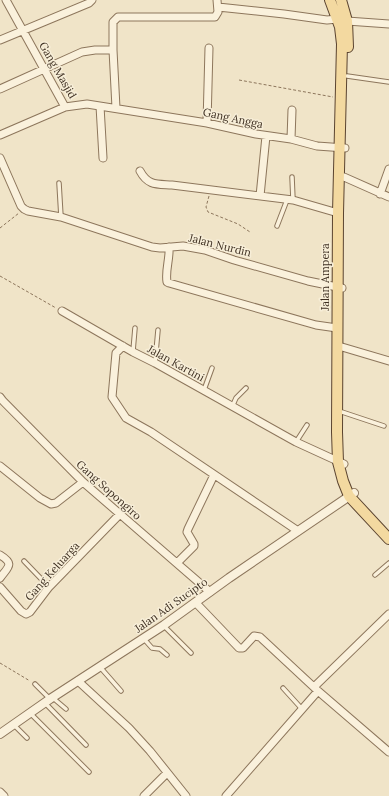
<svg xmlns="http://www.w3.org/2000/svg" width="389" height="796" font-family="Lora,serif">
<rect width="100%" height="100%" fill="#f0e4c8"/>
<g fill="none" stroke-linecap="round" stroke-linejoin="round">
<defs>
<path id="service" d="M347,76L389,82
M292,177L293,200
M59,183L61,217
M277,226L287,200
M133,351L135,328
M155,363L158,330
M204,390L212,368
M232,407L236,398L246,388
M342,412L384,426
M296,442L307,425
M24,561L49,587
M375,575L389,563
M164,626L191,653
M144,639L152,648L160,649L167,655
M100,667L121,691
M35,684L50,699
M283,688L302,709
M53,698L66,709
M45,703L86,745
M31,714L89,772
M14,725L27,738"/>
<path id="minor" d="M6,0L65,107
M218,7L284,14L327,20L337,19
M347,21L389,24
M0,40L89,3L92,0
M0,89L82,52L95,50H113
M100,106L103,158
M116,108L113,50V22L118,17H215L218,12L217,0
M207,123L209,48
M0,135L65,107L87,104L207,123L256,134L291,139L317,146L345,148
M291,139L292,110
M0,158L21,206L24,209L28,211L61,217L152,247L160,248L183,246L205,250L234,260L308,281L342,288
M140,171C148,186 157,184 172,185L293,200L338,213
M344,177L389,197
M380,194L389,169
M260,196L266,136
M169,247C170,259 165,270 167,282L169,283L316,325L337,328
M62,311L133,352L155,363L296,442L344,464
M123,346L116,353L112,397L126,418L151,432L298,531
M342,347L389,361
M0,397L3,401L83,482L210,592
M0,466L40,498L51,504L56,503L83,482
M0,555C15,564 8,567 0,578
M177,563L194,546V544L187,532L188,529L214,475
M0,587L21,611L26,614L30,612L49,587L119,515
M196,603L239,648H243L254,636L260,637L318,691L389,752
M78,681L129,728L150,751L186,796
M314,687L389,614
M0,792L4,796
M144,796L167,773
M226,796L318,691"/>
<path id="tertiary" d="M0,734L50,699L164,625L229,578L354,493"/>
<path id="primary" d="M330,0L340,27L342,44L338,213L337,432L338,462L343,481L349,496L389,539
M341,0L347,21L348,47"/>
</defs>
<use href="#service" stroke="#8d765c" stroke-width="5.5"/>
<use href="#minor" stroke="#8d765c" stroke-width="9"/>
<use href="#tertiary" stroke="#8d765c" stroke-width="10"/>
<use href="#primary" stroke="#5b4430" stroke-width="12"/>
<path stroke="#8d765c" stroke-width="1" stroke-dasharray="3 2" stroke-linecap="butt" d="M239,80L333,97
M209,196L206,207L208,212L238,224L250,232
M0,228L19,213
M0,276L56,308
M0,663L30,681"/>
<use href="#service" stroke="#faf1dc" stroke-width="3.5"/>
<use href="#minor" stroke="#faf1dc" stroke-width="7"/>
<use href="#tertiary" stroke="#faf1dc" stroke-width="8"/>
<use href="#primary" stroke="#f3d9a0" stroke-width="10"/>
</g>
<g text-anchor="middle" stroke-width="3" stroke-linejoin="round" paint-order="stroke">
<g font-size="11" fill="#3d2e20" stroke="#f7eed8">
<text transform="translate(58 70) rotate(60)" y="4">Gang Masjid</text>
<text transform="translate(233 118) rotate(12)" y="4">Gang Angga</text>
<text transform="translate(220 245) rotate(14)" y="4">Jalan Nurdin</text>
<text transform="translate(325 277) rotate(-90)" y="4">Jalan Ampera</text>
<text transform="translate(176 363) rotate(29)" y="4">Jalan Kartini</text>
<text transform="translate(109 490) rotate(42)" y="4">Gang Sopongiro</text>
<text transform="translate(52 571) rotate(-48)" y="4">Gang Keluarga</text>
<text transform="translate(171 605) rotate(-35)" y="4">Jalan Adi Sucipto</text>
</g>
</g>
</svg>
